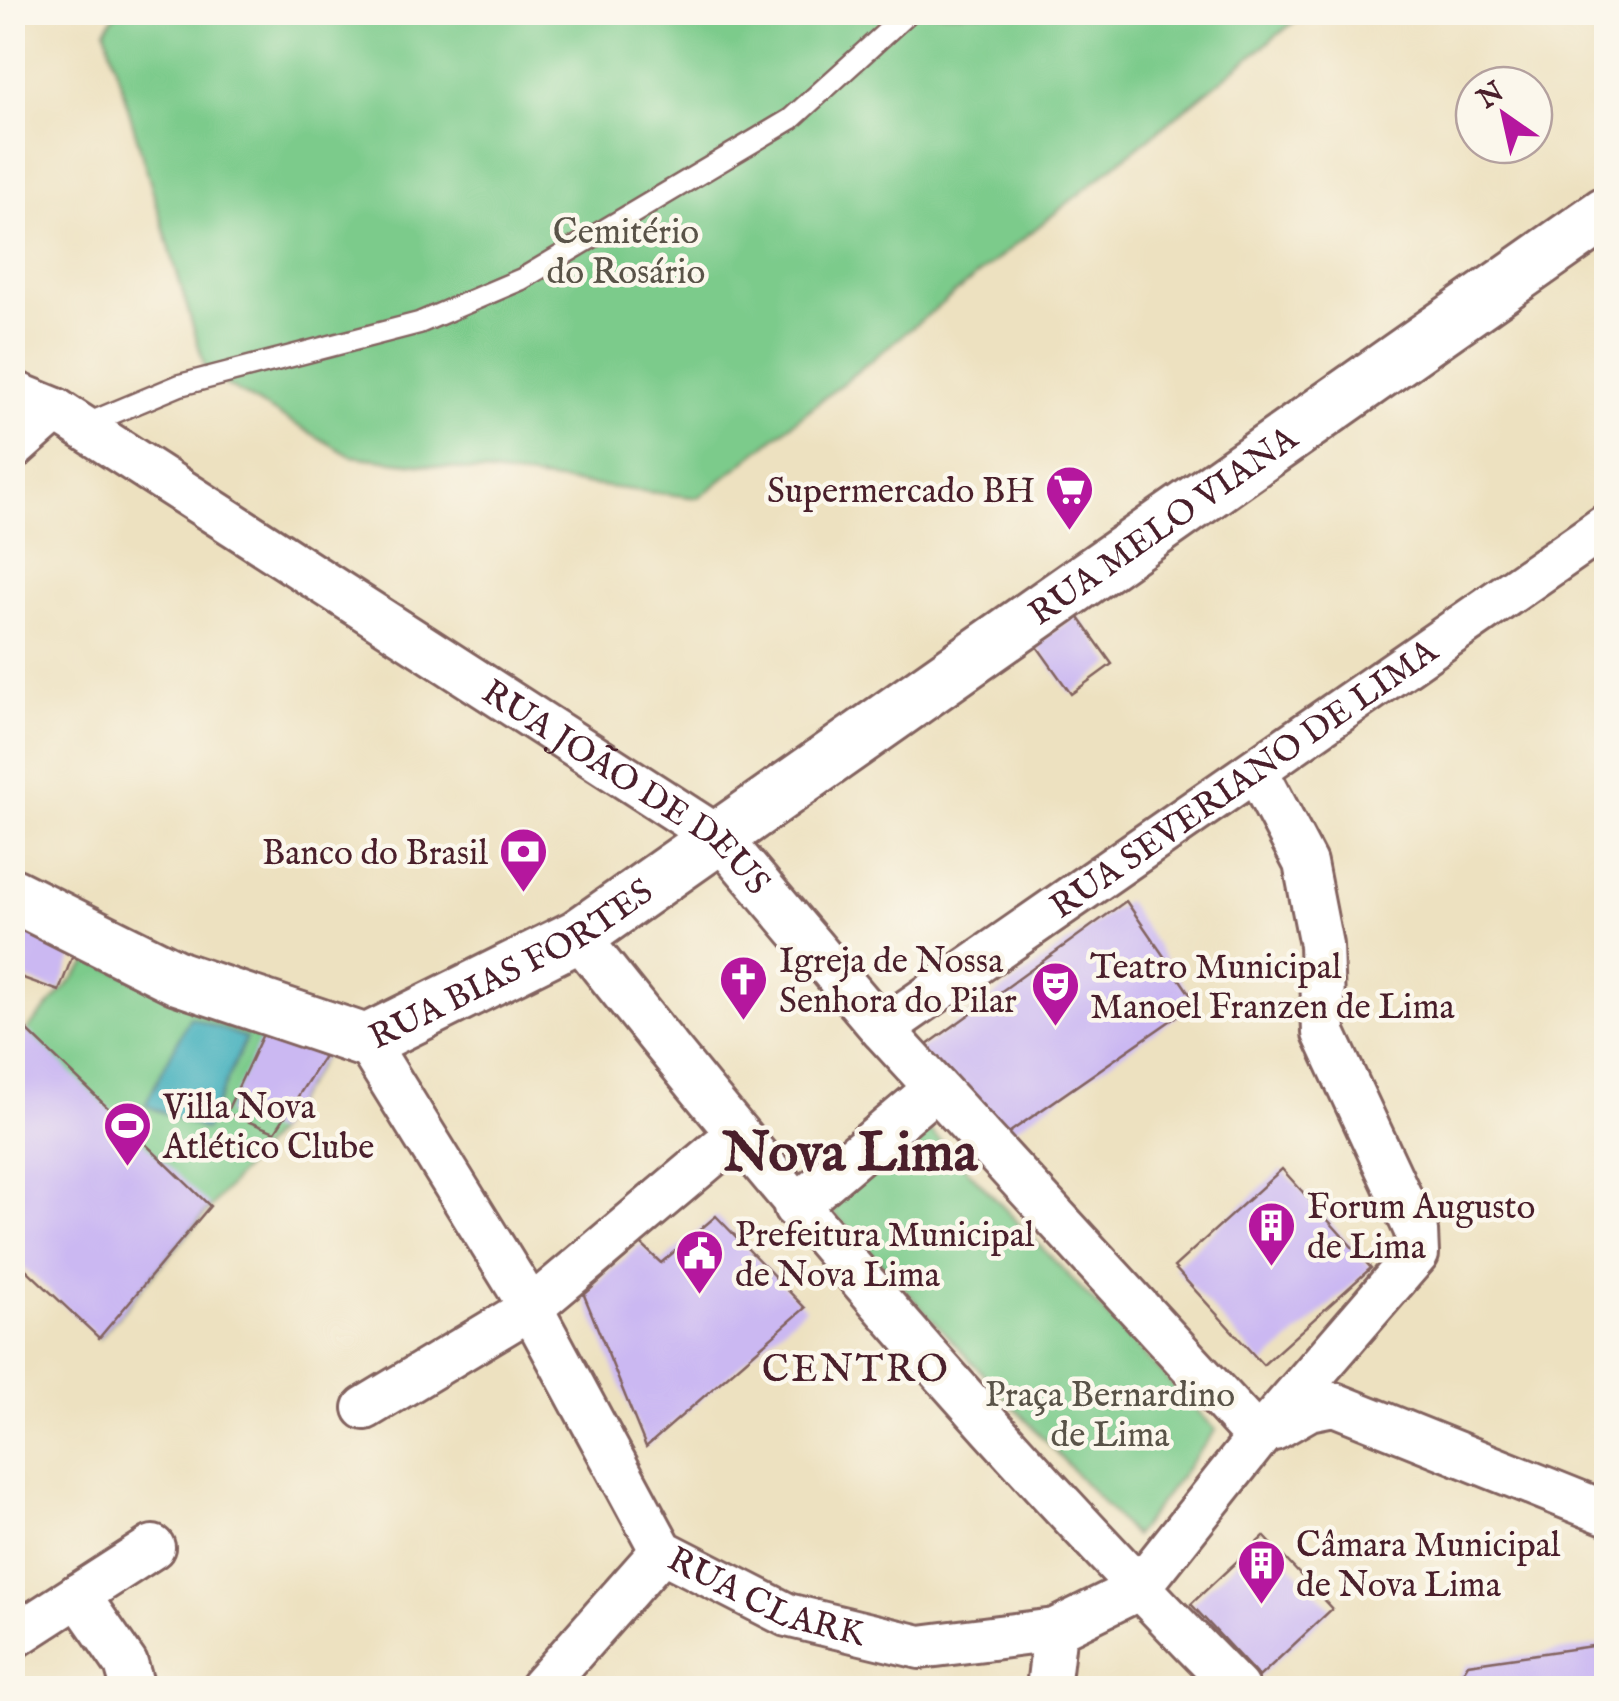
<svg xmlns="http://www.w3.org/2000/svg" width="1619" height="1701" font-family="'IM FELL English',serif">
<rect width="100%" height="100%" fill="#fbf7ec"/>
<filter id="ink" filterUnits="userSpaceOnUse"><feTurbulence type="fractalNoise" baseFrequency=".01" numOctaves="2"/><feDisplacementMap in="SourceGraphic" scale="20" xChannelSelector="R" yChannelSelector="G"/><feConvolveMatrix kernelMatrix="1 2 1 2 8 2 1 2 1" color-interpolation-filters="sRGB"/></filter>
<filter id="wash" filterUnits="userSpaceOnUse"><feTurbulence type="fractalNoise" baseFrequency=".0048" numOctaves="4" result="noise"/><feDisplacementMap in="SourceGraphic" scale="40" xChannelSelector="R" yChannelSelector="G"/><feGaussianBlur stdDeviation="2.25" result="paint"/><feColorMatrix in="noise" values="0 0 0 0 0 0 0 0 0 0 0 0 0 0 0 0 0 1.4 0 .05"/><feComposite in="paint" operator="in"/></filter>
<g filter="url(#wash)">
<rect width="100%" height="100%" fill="#ede1c0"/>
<path fill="#7ccb8b" stroke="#63755b" stroke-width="2.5" d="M117,12L1305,13L699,498L351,456L207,374L105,30Z
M90,960L324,1056L275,1132L99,1338L27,1030Z
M920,1120L1216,1430L1134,1536L825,1204Z"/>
<path fill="#40afbc" stroke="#456774" stroke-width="2.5" d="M190,1017L246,1038L205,1130L145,1105Z"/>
<g id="blocks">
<path fill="#cbb8f2" d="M1077,615L1112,664L1071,694L1036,645Z
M1126,901L1196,1003L994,1143L916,1053Z
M12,919L78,942L59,991L12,974Z
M27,1030L210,1206L99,1338L12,1256V1057Z
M264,1032L324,1056L275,1132L226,1113Z
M1282,1169L1371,1268L1263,1365L1174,1267Z
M716,1216L805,1308L646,1447L584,1295L641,1244L661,1263Z
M1264,1536L1332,1609L1259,1677L1191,1604Z
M1606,1644V1688H1453L1468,1664Z"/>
</g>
</g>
<g filter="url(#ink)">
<use href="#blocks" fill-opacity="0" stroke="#83635f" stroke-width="2.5"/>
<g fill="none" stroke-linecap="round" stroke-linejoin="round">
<defs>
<path id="service" d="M82,426L180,385L419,323L522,279L791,119L909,12"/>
<g id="minor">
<path id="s1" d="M12,392L56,410L721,839L882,1029L1258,1438"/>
<path d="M12,449L56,410"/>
<path d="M578,936C785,1198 1002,1451 1237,1688"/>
<path id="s2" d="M882,1029L1606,526"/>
<path id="s3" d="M366,1041L531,1308L662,1551L787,1615L920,1647L1055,1630L1138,1589L1258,1438L1417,1254L1416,1231L1324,1033L1321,945L1305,863L1256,770"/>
<path d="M795,1207L936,1088"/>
<path d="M365,1408L531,1308L736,1135"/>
<path d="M1274,1429L1309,1409L1334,1404L1606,1513"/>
<path d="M78,1595L126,1664L133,1688"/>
<path d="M12,1638L153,1547"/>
<path d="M541,1688L662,1551"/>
<path d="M1048,1688L1055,1630"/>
</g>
<g id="tertiary">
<path id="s4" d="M12,895L178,978L366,1041L578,936L1606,213"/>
</g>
</defs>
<use href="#service" stroke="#83635f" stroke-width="25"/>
<use href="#minor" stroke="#83635f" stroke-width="48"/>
<use href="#tertiary" stroke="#83635f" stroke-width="58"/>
<use href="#service" stroke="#fff" stroke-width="20"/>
<use href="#minor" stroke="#fff" stroke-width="42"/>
<use href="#tertiary" stroke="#fff" stroke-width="52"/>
</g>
</g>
<defs>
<symbol id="supermarket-pin" viewBox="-11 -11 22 30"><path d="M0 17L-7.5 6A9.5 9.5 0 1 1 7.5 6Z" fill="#b5179e" stroke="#fbf7ec"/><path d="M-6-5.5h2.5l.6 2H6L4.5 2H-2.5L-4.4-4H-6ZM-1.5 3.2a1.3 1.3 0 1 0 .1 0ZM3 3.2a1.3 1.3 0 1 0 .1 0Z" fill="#fff"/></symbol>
<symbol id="bank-pin" viewBox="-11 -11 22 30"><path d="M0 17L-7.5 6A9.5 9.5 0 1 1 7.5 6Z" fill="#b5179e" stroke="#fbf7ec"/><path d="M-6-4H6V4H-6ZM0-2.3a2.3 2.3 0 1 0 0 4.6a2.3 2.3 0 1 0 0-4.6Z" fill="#fff"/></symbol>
<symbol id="church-pin" viewBox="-11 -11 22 30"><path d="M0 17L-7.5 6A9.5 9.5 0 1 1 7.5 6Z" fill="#b5179e" stroke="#fbf7ec"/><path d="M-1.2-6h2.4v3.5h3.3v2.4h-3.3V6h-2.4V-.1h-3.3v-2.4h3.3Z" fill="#fff"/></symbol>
<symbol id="theatre-pin" viewBox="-11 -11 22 30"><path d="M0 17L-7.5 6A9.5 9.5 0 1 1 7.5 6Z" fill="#b5179e" stroke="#fbf7ec"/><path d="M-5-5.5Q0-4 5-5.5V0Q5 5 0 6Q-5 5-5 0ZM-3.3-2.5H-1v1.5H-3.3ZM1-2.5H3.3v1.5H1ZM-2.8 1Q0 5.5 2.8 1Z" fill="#fff"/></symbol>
<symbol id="stadium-pin" viewBox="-11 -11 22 30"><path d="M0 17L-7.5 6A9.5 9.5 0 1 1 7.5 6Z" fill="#b5179e" stroke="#fbf7ec"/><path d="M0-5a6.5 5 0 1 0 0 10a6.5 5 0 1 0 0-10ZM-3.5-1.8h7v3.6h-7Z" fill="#fff"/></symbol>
<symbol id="building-pin" viewBox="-11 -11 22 30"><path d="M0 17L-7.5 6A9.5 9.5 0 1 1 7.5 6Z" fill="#b5179e" stroke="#fbf7ec"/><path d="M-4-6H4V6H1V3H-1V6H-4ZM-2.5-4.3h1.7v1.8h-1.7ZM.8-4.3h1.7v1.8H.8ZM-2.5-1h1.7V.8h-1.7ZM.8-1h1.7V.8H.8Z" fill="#fff"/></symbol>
<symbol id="civic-pin" viewBox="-11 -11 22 30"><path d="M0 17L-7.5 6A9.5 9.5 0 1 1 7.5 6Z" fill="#b5179e" stroke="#fbf7ec"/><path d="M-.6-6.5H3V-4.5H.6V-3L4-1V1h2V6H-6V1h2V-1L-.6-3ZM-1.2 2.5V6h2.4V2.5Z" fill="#fff"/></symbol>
</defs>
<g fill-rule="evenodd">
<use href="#supermarket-pin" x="1042" y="462" width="55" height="75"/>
<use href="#bank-pin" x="496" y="824" width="55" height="75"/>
<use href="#church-pin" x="716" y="952" width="55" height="75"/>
<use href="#theatre-pin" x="1028" y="958" width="55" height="75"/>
<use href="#stadium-pin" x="100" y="1098" width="55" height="75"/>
<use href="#building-pin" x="1244" y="1198" width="55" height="75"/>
<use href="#civic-pin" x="672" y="1226" width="55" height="75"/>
<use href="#building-pin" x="1234" y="1536" width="55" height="75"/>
</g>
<g text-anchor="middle" stroke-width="9" stroke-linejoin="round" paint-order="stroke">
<g font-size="35" fill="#595348" stroke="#fbf7ec">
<text x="626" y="243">Cemitério<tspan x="626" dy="40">do Rosário</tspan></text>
<text x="1110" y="1406">Praça Bernardino<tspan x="1110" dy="40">de Lima</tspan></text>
</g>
<g font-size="35" fill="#4a1f2b" stroke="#fbf7ec" text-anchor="start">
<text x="1035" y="502" text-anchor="end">Supermercado BH</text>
<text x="488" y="864" text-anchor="end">Banco do Brasil</text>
<text x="779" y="972">Igreja de Nossa<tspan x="779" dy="40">Senhora do Pilar</tspan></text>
<text x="1090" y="978">Teatro Municipal<tspan x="1090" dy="40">Manoel Franzen de Lima</tspan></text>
<text x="163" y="1118">Villa Nova<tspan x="163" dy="40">Atlético Clube</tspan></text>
<text x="1307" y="1218">Forum Augusto<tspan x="1307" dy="40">de Lima</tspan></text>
<text x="735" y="1246">Prefeitura Municipal<tspan x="735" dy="40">de Nova Lima</tspan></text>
<text x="1296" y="1556">Câmara Municipal<tspan x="1296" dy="40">de Nova Lima</tspan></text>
</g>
<g font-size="35" fill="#4a1f2b" stroke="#fbf7ec">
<text dy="12" stroke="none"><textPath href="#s4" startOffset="1335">RUA MELO VIANA</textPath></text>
<text dy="12" stroke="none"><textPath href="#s2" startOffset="440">RUA SEVERIANO DE LIMA</textPath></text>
<text dy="12" stroke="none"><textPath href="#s1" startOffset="732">RUA JOÃO DE DEUS</textPath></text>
<text dy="12" stroke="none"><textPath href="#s4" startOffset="548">RUA BIAS FORTES</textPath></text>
<text dy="12" stroke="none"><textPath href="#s3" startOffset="705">RUA CLARK</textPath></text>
</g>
<g font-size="38" letter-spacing="2.5" fill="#4a1f2b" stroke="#fbf7ec">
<text x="856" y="1381">CENTRO</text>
</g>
<g font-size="55" font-weight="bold" fill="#4a1f2b" stroke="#fbf7ec">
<text x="850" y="1170">Nova Lima</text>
</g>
</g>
<rect width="1619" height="1701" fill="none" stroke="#fbf7ec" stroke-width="50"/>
<g transform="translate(1504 115) rotate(326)"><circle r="48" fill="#fbf7ec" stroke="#b4a19f" stroke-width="2.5"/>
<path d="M0-8L18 38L0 25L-18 38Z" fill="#b5179e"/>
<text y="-15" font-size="28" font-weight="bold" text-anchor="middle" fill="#4a1f2b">N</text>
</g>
</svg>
